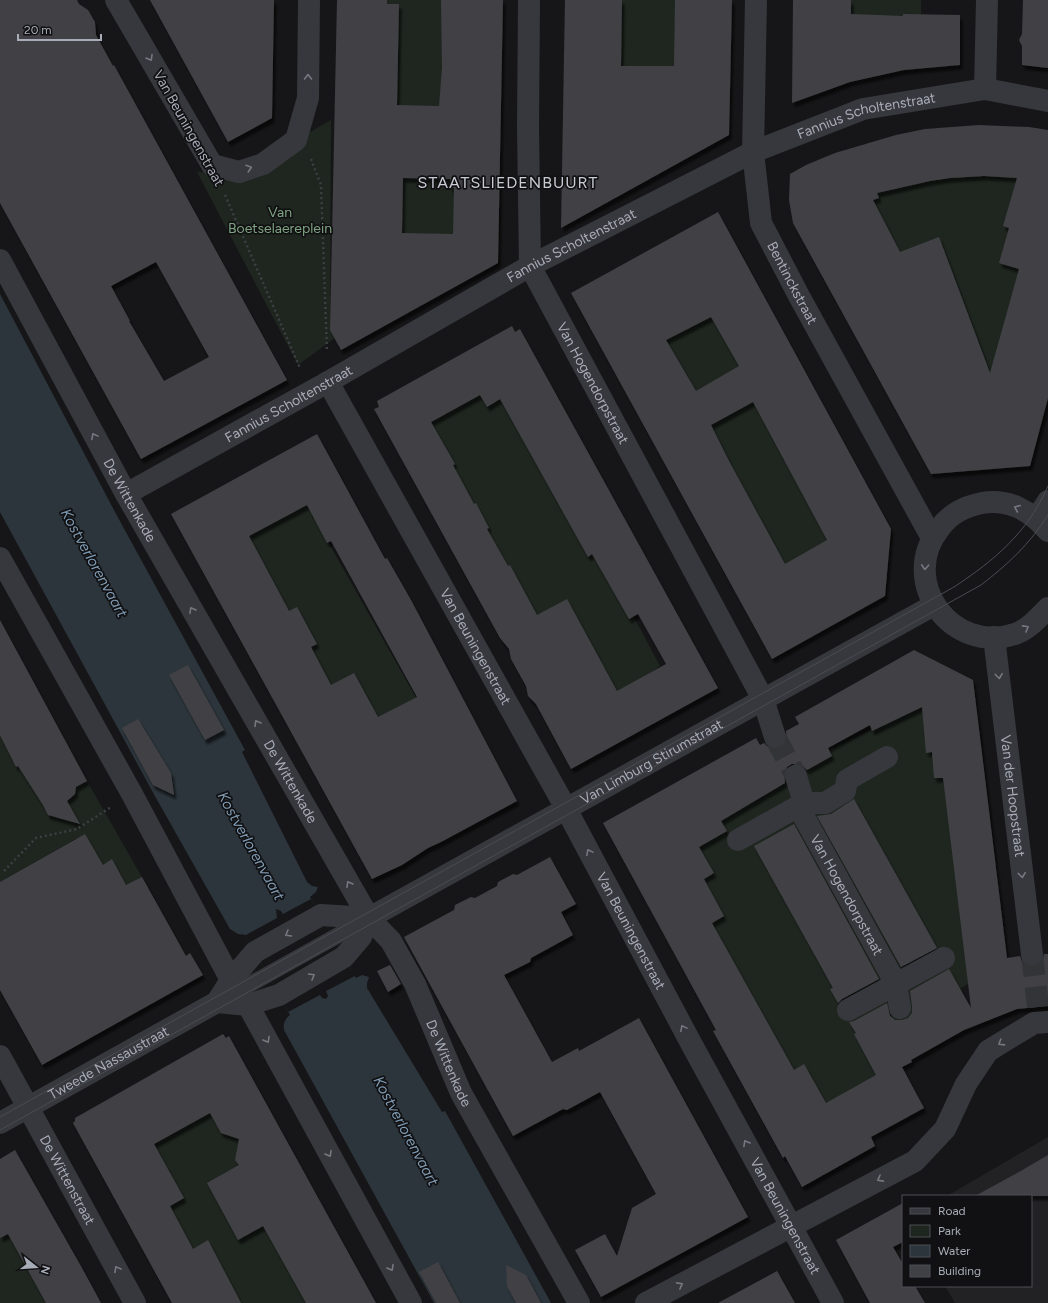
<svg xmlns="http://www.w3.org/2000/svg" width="1048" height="1303" font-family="Figtree,sans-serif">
<defs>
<filter id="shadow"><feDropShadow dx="2.5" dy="4.5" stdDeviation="1" flood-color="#0009"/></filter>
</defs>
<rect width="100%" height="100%" fill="#161618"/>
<path fill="#222225" d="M1048,1137V1303H955L945,1286H1031V1196H947Z"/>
<path fill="#1e261f" d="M377,0H483L478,252L376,316Z
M575,0H696L695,121L570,198Z
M810,0H921V42Z
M331,120L330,330L335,338L298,365L197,172L264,173L292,157L305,135Z
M1048,157L1002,438L809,193Z
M696,251L867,564L781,618L606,297Z
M495,355L660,666L575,725L393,413Z
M289,473L468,789L375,850L197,524Z
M936,700L977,978L871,1045L888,1105L813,1157L645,835Z
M0,716L50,803L87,781L142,877L112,895L77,838L0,882Z
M202,1063L330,1303H202L102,1124Z
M0,1208L55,1303H0Z"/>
<path fill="#2c353c" d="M0,294L115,512L245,750L242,752L307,882L312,886L318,887L316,892L310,897L356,978L362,975L369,977L367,983V988L442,1112L445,1111L551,1303H434L284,1030C283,1023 285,1019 290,1015L288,1012L246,935L238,934L230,929L156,798L0,512Z"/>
<path fill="#161618" d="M311,899L355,976L326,991L328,996L326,999L322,998L320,995L288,1012L246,935L277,918L276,909L281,911L283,914Z"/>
<path fill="#404145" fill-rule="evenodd" filter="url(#shadow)" d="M0,0H77L79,4L88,10L95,22L96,35L113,66L114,65L287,380L141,459L0,203ZM156,262L209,357L164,381L129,321H130L111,286Z
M150,0H274L272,118L228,142Z
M337,0H387V4H399L397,105L439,106L442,68L441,0H503L498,263L341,350L330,330ZM403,178L450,179V188H454L453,234L402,233Z
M565,0H622L621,66H674L675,0H732L729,135L561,228Z
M793,0H851V14L903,16V14L960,15V65L904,70L850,82L792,103Z
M1023,0H1048V68L1022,65V46L1019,40L1022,34Z
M979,125L1029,127L1048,130V398L1030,466L931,474L793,223L789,200L790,174L806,165L835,153L896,135L925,129ZM984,176L1017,178L1003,226L1009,228L999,263L1019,269L990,373L939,237L900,252L873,200L879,198L877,193L930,181L950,178Z
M718,212L891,529L885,596L772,659L571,293ZM711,317L739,366L696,391L666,340ZM753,402L827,540L785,564L729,461L711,425Z
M512,326L515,332L520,329L718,688L571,769L536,704L528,696L526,686L511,659L509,649L500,638L374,409L379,407L377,401ZM480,395L487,407L500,399L588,557L592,554L629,619L638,614L666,664L617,691L567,599L537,615L510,565L508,566L487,529L489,528L476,503L474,504L453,465L455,464L431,422Z
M317,434L385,559L387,558L411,600L517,801L441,842L428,848L402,865L372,879L171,514ZM307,505L327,543L331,541L417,697L378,717L354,673L331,685L311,647L317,644L297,607L289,611L249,536Z
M0,620L87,781L76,787L75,794L67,801L80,824L48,815L43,805L18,766L16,767L0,735Z
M914,650L973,680L1007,958L1020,956L1022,962L1027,965L1033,966L1040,964L1043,959L1044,954H1048V1006L1017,1009L964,1030L911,1060L912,1062L902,1067L924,1108L871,1137L875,1146L802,1187L785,1156L783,1158L713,1031L716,1030L603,823L756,738L760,745L764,743L767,746L772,749H779L784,746L787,740L786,731L799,724L795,717ZM922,707L926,753L932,752L934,778H943L971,1008L949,969L910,991L912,1006V1013L908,1018L902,1020H895L890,1016L887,1003L854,1021L849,1022L856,1033L854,1034L876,1075L826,1103L804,1064L794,1070L712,923L724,916L704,879L714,873L699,847L727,831L721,821L785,783L784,773L787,767L792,764H799L804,767L807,770L832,756L828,748L870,725L872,731Z
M188,665L224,730L205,740L169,675Z
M138,719L171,773L174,795L153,785L122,728Z
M854,799L937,948L901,967L817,816L831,814Z
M794,824L879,979L842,999L838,1003L830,989L833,988L754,846Z
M85,834L103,865L112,859L126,885L142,877L186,956L190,953L203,975L42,1065L0,990V882Z
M550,857L576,904L561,912L573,935L531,958L530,962L504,975L552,1062L578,1048L579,1051L639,1018L748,1217L601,1297L575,1250L605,1234L617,1256L632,1208L656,1194L600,1092L567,1110L563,1109L513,1136L404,937L454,910L455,905L471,897L475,898L497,886L498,882L513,874L517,875Z
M390,965L401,984L388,992L377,971Z
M223,1034L226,1038L229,1036L376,1303H306L263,1226L238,1240L207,1183L239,1165L235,1160L239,1139L221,1133L210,1113L154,1144L184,1198L170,1206L193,1249L208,1240L241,1303H172L73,1123L75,1121V1118Z
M15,1150L82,1268L101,1303H46L8,1234L0,1238V1159Z
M1048,1155V1196H975L1019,1172Z
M903,1203V1242L893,1247L903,1264V1286H915L925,1303H870L836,1240Z
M438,1262L460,1303H436L419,1272Z
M506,1265L526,1275L541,1303H516L507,1286Z
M777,1271L795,1303H718Z"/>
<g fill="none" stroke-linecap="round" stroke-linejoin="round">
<path stroke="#333438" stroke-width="22" stroke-dasharray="22 11" stroke-linecap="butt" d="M775,737L796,776"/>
<path stroke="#333438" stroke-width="22" stroke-dasharray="22 11" stroke-linecap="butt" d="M1032,954L1038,1007"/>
<path stroke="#3d3f44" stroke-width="2.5" stroke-dasharray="2 3" stroke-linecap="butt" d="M311,159L321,185L327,352
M225,195L300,368
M4,871L36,838L77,829L111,807"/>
<path stroke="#37383d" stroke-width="16" d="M229,996L369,918"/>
<g stroke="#37383d" stroke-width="22">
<path d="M763,699L775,737"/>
<path id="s1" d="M796,776L804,803V817L896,984L900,1008"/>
<path d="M738,840L804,803H825L845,791L847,780L887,757"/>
<path id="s2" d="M369,918L391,941L415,984L461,1093L579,1303"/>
<path d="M848,1010L944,958"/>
</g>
<g stroke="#37383d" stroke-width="22">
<path d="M116,0L212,165L239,172L263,164L296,140L308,98L309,0"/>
<path id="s3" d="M529,0L528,127L530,266L763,699"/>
<path id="s4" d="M756,0L753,152L761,223L799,296L932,538"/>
<path d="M985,89L987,0"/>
<path id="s5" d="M0,260L126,494L369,918"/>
<path id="s6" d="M328,382L563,803L692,1045L833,1303"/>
<path id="s7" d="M126,494L328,382L530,266L753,152L863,109L985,89L1048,101"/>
<path d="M1037,518L1048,501"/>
<path d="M0,558L132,794L231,980L248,1005L411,1303"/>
<path id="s8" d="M994,637L1032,954"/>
<path id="s9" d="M0,1056L135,1303"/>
<path d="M646,1303L915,1161L945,1129L966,1084L988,1051L1034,1023L1048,1022"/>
</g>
<g stroke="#37383d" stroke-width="22">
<path d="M1048,531C1031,511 1008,498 982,503C963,507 950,514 939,529C898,582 952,655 1015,634C1029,629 1038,618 1048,608"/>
<path d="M217,1002L248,1005L279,995L344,957L361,937L369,918"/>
<path id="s10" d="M0,1123L217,1002L231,980L255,952L321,915L369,918L934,605"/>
</g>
<path stroke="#4a4c52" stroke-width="1" d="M0,1117L954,587C995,560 1028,532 1048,486
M0,1130L981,585C1007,565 1030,544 1048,515"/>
</g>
<defs><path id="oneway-chevron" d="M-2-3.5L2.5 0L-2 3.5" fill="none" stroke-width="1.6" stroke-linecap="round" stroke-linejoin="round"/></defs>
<g stroke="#757881">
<use href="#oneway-chevron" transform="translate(150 58) rotate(60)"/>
<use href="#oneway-chevron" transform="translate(308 77) rotate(-90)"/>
<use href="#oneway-chevron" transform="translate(249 168) rotate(-18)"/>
<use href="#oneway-chevron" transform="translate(94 436) rotate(-118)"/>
<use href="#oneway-chevron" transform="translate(1017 508) rotate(-157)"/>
<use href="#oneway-chevron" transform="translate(925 567) rotate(93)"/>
<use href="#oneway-chevron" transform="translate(192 610) rotate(-120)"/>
<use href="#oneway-chevron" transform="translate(1026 628) rotate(-29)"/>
<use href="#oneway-chevron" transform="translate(999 676) rotate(83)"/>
<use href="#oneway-chevron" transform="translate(257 723) rotate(-120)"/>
<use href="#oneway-chevron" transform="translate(589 852) rotate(-118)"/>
<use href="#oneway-chevron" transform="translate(1022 875) rotate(83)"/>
<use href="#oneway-chevron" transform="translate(349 884) rotate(-120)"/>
<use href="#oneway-chevron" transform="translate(288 934) rotate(150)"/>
<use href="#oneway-chevron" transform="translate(312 976) rotate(-30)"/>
<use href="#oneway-chevron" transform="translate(683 1028) rotate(-118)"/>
<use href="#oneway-chevron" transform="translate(267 1040) rotate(61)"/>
<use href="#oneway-chevron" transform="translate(1001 1043) rotate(148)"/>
<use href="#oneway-chevron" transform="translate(746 1143) rotate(-119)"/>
<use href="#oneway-chevron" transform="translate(329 1154) rotate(61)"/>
<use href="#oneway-chevron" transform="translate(880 1179) rotate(152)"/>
<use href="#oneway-chevron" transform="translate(391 1268) rotate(61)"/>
<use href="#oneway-chevron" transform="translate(117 1269) rotate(-119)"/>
<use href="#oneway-chevron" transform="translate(680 1285) rotate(-28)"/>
</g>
<g text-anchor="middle" stroke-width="3.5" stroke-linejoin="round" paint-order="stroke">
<g font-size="14" fill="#a8adb8" stroke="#111113">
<text dy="5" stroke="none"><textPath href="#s7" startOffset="834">Fannius Scholtenstraat</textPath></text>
<text transform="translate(189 128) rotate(61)" y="5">Van Beuningenstraat</text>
<text dy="5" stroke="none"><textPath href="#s7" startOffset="510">Fannius Scholtenstraat</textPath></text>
<text dy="5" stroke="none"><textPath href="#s4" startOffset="291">Bentinckstraat</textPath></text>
<text dy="5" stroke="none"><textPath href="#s3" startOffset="399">Van Hogendorpstraat</textPath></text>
<text dy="5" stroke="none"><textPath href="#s7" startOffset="186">Fannius Scholtenstraat</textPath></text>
<text dy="5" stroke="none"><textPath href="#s5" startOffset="273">De Wittenkade</textPath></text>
<text dy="5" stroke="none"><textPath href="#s6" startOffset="303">Van Beuningenstraat</textPath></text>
<text dy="5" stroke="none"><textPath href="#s10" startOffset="758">Van Limburg Stirumstraat</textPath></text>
<text dy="5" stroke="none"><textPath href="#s5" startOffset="597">De Wittenkade</textPath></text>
<text dy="5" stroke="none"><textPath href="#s8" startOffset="160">Van der Hoopstraat</textPath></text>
<text dy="5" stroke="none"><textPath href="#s1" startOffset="131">Van Hogendorpstraat</textPath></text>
<text dy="5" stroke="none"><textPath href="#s6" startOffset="627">Van Beuningenstraat</textPath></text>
<text dy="5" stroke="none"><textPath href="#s10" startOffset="124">Tweede Nassaustraat</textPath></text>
<text dy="5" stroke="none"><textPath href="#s2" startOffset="167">De Wittenkade</textPath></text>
<text dy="5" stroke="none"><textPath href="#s9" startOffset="141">De Wittenstraat</textPath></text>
<text dy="5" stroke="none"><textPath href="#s6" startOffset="951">Van Beuningenstraat</textPath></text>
</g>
<g font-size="14" fill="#7fa381" stroke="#111113">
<text x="280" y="217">Van<tspan x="280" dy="16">Boetselaereplein</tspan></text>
</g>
<g font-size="15" font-style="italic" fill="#7f9bb3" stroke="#111113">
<text transform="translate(94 563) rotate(61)" y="5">Kostverlorenvaart</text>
<text transform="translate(251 846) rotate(61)" y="5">Kostverlorenvaart</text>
<text transform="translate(406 1131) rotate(62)" y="5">Kostverlorenvaart</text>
</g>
<g font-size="16" letter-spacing="1" fill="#c9ccd4" stroke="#111113">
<text x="508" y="188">STAATSLIEDENBUURT</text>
</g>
</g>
<rect x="902" y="1195" width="130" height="92" fill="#111113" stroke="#4d4f55"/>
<rect x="910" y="1208" width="20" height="6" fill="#37383d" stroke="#4d4f55"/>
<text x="938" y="1215" font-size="12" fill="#a8adb8">Road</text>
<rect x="910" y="1225" width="20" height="12" fill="#1e261f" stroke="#4d4f55"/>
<text x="938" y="1235" font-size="12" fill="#a8adb8">Park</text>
<rect x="910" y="1245" width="20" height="12" fill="#2c353c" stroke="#4d4f55"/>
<text x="938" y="1255" font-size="12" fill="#a8adb8">Water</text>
<rect x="910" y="1265" width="20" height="12" fill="#404145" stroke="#4d4f55"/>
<text x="938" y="1275" font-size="12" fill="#a8adb8">Building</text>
<g transform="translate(36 1267) rotate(107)" stroke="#111113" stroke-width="3" paint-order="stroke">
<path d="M0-3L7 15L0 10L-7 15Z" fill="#a8adb8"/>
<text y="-6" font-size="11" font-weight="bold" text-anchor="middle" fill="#a8adb8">N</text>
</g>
<path d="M18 34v6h83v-6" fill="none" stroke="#a8adb8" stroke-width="2"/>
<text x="24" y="34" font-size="12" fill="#a8adb8" stroke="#111113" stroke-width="3" paint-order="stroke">20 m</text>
</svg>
